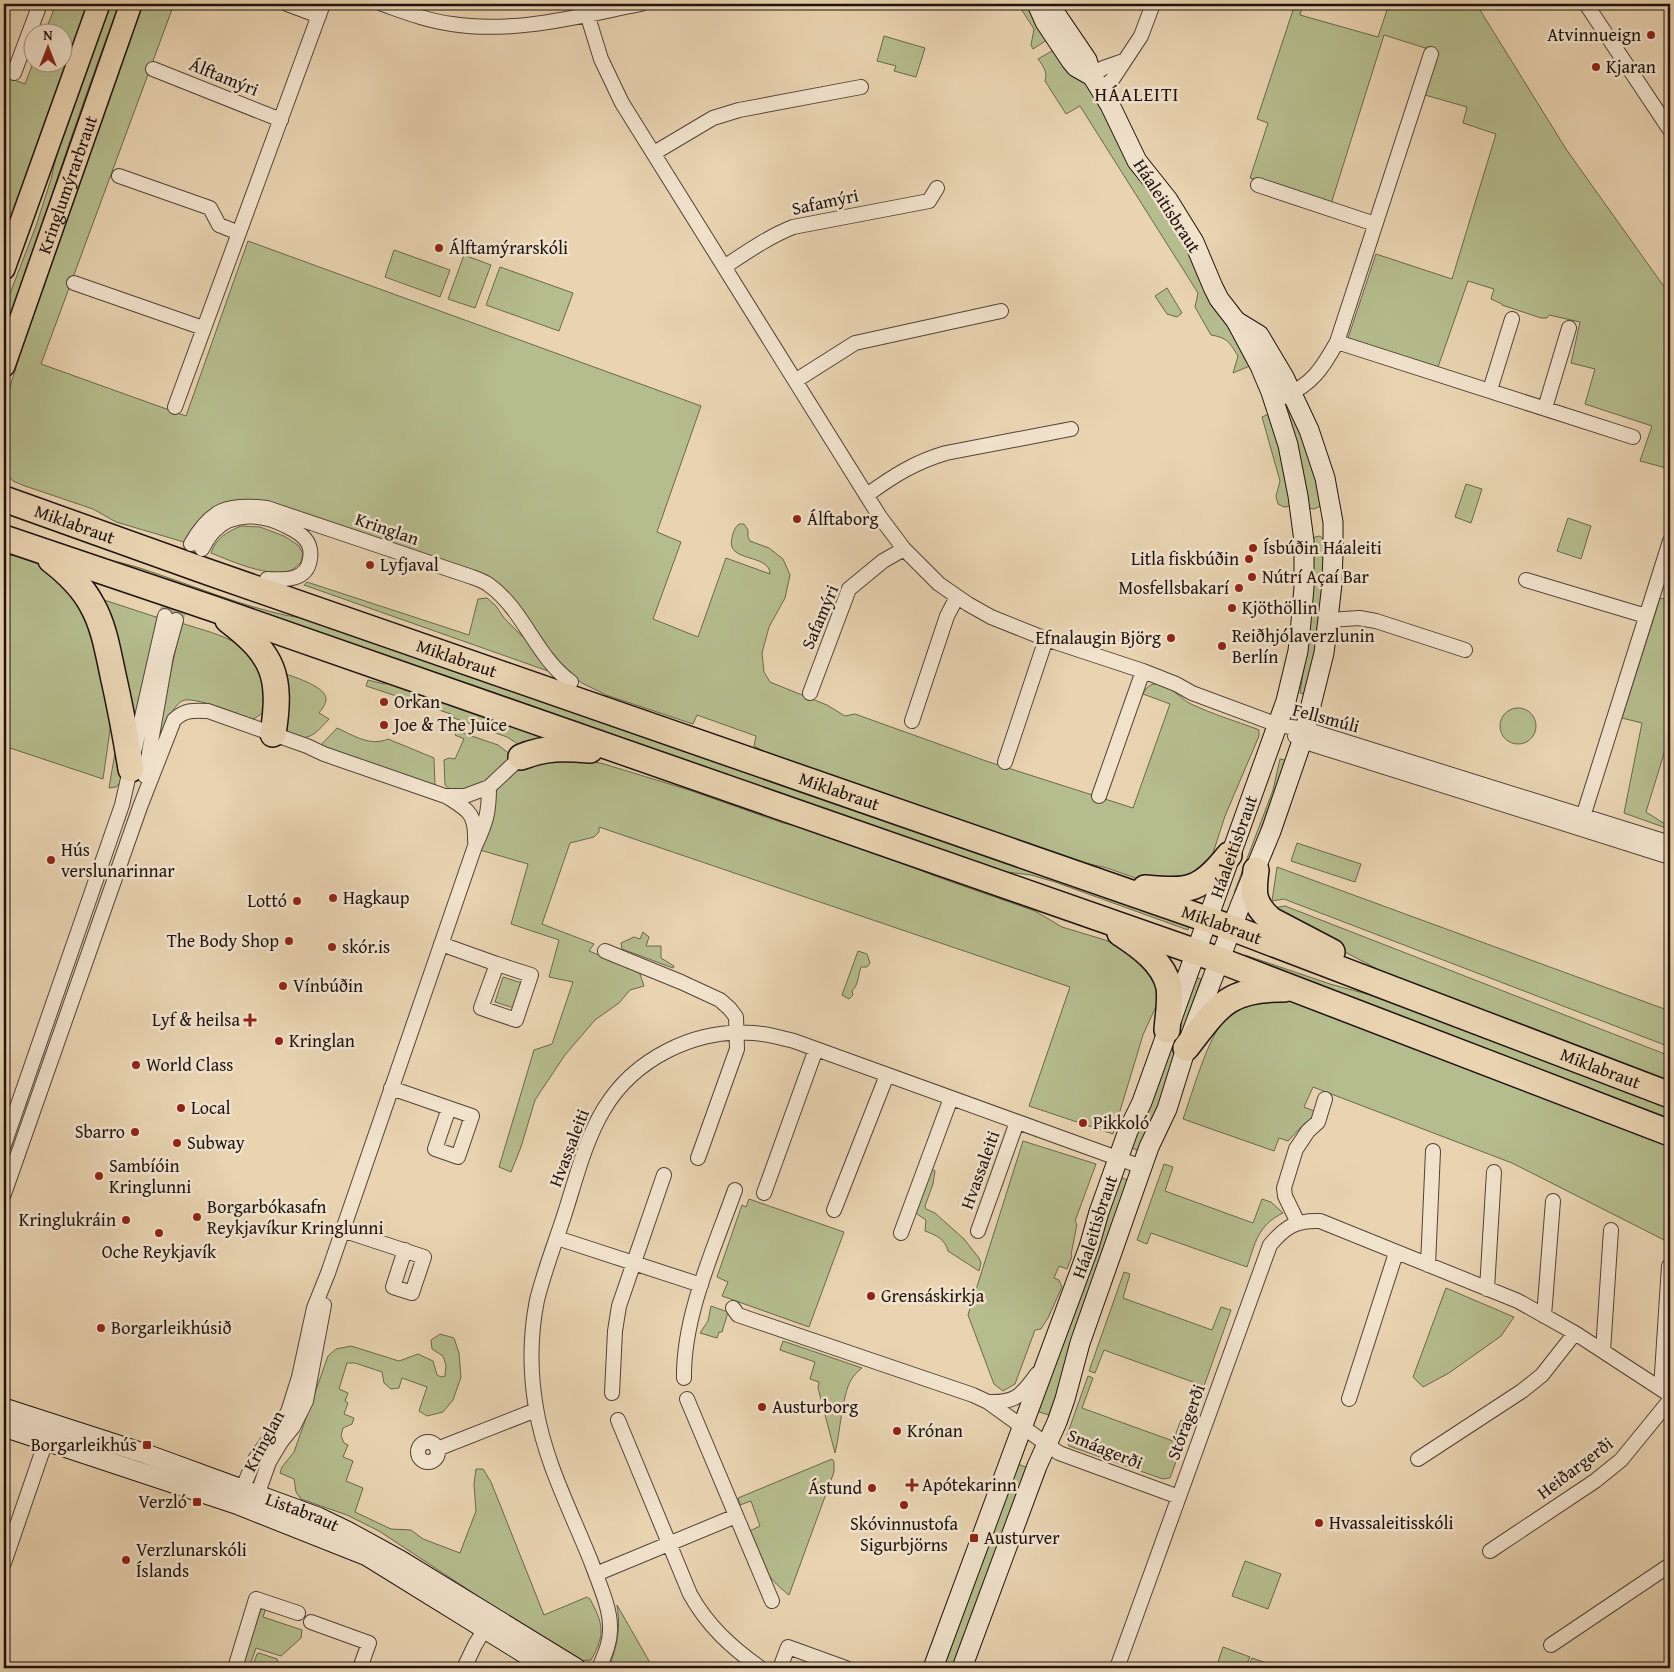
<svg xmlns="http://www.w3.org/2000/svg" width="1674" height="1672" font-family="'Gentium Book Plus',serif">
<rect width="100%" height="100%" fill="#e9d3b1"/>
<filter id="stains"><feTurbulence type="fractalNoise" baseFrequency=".004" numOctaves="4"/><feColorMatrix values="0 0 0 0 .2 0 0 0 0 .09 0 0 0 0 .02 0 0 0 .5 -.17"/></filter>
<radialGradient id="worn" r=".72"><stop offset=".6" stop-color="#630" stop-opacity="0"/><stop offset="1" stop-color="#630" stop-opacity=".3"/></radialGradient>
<path fill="#b5bc8d" stroke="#6a684e" d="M56,4H89L4,237V76L25,84L33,63L62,62V32H45Z
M109,4H119C77,118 37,233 4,350V319L9,296L36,226L51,179L58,149Z
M135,4H174L41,364L186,416L248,241L701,406L657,532L681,542L653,619L698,637L726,558L770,574C770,553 725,563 732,538C733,532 735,527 739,524H744L748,530V537L750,541L769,548L783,559L790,575L785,598L769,627L762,653L764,672L770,682L827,705L845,716L855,714L986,761L1133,808L1170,704L1143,694C1146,688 1150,683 1158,684C1172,686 1179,698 1191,704C1212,714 1235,721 1257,729L1259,730V736L1225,816L1213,853L1197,880L1144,881L1107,868L1068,859L787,764L754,746L756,736L697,715L693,724L606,695L582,683L563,670L512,598L267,502C231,496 200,508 184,542L116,522L93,509L25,486L13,481L4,470V406L98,103Z
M1018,4H1030L1050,38L1033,49L1031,45L1034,29Z
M1295,4H1303L1300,15L1378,37L1389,4H1479L1480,10L1566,149L1670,295V469L1640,461L1652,426L1585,404L1595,369L1571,363L1580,322L1549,315L1547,318H1541L1502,305V304L1491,299L1494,289L1468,281L1438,367L1348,338L1376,254L1452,279L1496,134L1463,123L1467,107L1425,95L1438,52L1384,35L1331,204L1250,178L1268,123L1257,119Z
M884,36L925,48L916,77L894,71L896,66L877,61Z
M1057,48L1089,82L1188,250L1252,365L1233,373L1238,356C1229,342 1228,338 1211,335L1195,307L1198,293L1080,106L1066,114L1045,81C1048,72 1043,66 1038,59Z
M394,250L450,270L440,297L385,277Z
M464,255L491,265L475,308L448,299Z
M500,267L573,293L559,331L486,305Z
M1167,288L1182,313L1177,317L1167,314L1155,296Z
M1288,404L1309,444L1321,506L1314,509L1308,508L1283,406Z
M1273,412L1291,506L1284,507L1278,504L1276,496L1280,481L1262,417Z
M1466,484L1482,489L1471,523L1455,517Z
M1568,518L1591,526L1581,559L1557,551Z
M241,526L260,527L284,536L298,545L303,553L301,562C298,565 295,568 292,570C271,579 231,561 211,553C216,538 227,532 241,526Z
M1320,536L1324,540L1325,583L1309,695L1300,693L1309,632L1312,540L1315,537Z
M4,555L18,556L35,560L50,568L68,582L90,626L111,723L103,779L4,746Z
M98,559C123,561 146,570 169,578C215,594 259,612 307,619L1190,924L1188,930L1055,882L1031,875L991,870Z
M307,582L469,635L478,599L487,598L496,606L504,618L530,644L548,671L304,585Z
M95,597L159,618L132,739Z
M1660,598L1670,601V734L1646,812L1665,824L1666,828L1624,813L1642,723L1622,718Z
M181,623C224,637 260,641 264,694C265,709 267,712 253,719C239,715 193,695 182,701C172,706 162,733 156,743Z
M280,672C291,676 326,686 326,699C326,704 322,709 319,713L329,719C310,740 305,743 280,729Z
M368,680L384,684L390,683L562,742L523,747L507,737L454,718L451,714L366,686Z
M1500 726a18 18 0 1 1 36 0a18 18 0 1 1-36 0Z
M337,728C353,735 370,747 388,739L434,758L435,786L320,746Z
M119,729L124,779L116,787L109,788Z
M457,731L498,745L511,755L495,775L479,787L452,791L445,785L444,760L449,758L455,759L464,739L455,735Z
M558,754L604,764L689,790L783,823L818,830L935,876L1035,911L1062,927L1105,940L1140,955L1162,993L1143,1035L1113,1134L1029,1106L1070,987L599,827V832L594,837L570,843L542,924L594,944L589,951L639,971L644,986L630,990L619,1003L595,1020L565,1055L535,1100L521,1147L511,1172L499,1167L534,1050L552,1044L573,982L549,977L559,940L511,924L528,864L480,850L494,795L500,784L526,761Z
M1280,759L1285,760L1259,835L1242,897L1234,893L1273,790Z
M1297,843L1361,864L1355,882L1291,861Z
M1277,867L1670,1011V1047L1284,899L1272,901Z
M1285,906L1670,1056V1084L1389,975L1339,949L1267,909Z
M643,932L649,937L646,946H661V958L674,966L673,968L622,949L621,943L634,937L640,939Z
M858,951L867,954L870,963L867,967H861C858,975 859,984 852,991L853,995L849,999L842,995Z
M1245,955L1330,984L1385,999L1670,1105V1124L1243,960Z
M503,977L522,983L514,1008L495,1002Z
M1194,977L1201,979L1173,1058L1166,1091L1140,1149L1136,1150L1131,1147Z
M1276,995L1670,1147V1243L1512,1163L1313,1087L1304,1107L1314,1111L1313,1118L1304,1124L1288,1141L1279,1138L1274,1151L1183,1119C1193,1092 1211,1022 1236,1008C1244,1003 1266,999 1276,995Z
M1023,1141L1096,1164L1075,1221L1077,1224L1071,1255L1072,1256L1067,1269L1059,1266L1054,1278L1059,1280L1062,1287L1048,1318L1041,1329L1035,1330L1015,1384L1003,1391L994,1384L968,1315Z
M1164,1164L1173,1167L1165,1191L1253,1223L1262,1199L1271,1202L1283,1213C1258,1225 1255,1243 1247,1267L1151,1233L1147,1244L1137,1240Z
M932,1169L935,1171L933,1184L925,1206L926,1209L935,1213L964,1239L979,1258L981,1263L979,1271L948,1251C945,1239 936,1235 925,1231L926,1220L917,1214L915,1205Z
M1120,1177L1130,1181L1052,1416L1036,1411Z
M749,1199L844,1232L809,1327L722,1296L728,1282L717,1277L742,1205L746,1207Z
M1124,1272L1130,1274L1123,1298L1212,1330L1221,1307L1231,1310L1204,1386L1104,1350L1095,1373L1089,1371Z
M1446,1288L1514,1317L1501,1336L1449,1373L1423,1387L1413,1377Z
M711,1306L728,1312L722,1332H719L717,1338L700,1333L708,1321Z
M440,1334L454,1338L459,1353L461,1377L453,1400L443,1412L427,1416L419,1411L427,1387L402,1378L399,1388L391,1389L384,1383L382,1372L355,1363H347L339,1389L348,1393L345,1401L348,1403L344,1414L354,1418L352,1424L343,1428L341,1436L344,1443L348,1445L343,1457L353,1461L346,1481L363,1488L355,1512L391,1529L411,1530L423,1539L460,1553L476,1511L474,1484L476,1469H483L491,1482L544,1615L587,1597L590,1599C603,1624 606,1633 591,1660L576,1661L550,1641L540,1637L379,1531L347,1515L301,1499L296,1492L294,1479L280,1473L282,1467L294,1452L328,1356L336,1349L351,1346L399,1361L418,1354L433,1361L437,1375L441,1377L445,1376L446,1365L443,1356L432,1349L431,1340Z
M783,1341L862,1368C858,1371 854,1375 851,1380C842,1395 840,1434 835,1453L818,1388L819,1382L810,1379L815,1362L780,1350Z
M1088,1376L1093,1378L1082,1408L1173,1441L1181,1420L1190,1424L1170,1478L1163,1479L1069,1446L1066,1438Z
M832,1459L834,1462V1472L789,1595C763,1575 760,1560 748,1532L760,1526L751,1501L740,1505L738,1498Z
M1013,1462L1028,1468L954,1668H940Z
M1245,1561L1281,1574L1268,1609L1232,1596Z
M617,1605L653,1668H609C617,1645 621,1630 617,1605Z
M262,1606L266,1608L263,1617L302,1630L301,1638L281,1656L256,1648L249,1668H241Z
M1223,1647L1250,1657L1245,1668H1216Z
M259,1653L277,1659L278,1662L276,1668H252L257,1654Z
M1252,1658L1278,1667V1668H1248Z"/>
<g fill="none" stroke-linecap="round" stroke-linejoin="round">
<path stroke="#c1ad91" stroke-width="14" stroke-dasharray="14 7" stroke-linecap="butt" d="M165,616L191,544
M176,620L197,562"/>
<defs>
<path id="street" d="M287,4L319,16
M382,4C405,12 428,21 452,24C515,34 579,16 641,4
M584,4L601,59L622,103L880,517L904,549L939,584L968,604L991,617L1046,639L1143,671L1176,684L1192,693L1278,725L1305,729L1670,843
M1586,4L1670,130
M153,69L281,120
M14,73L40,4
M1092,76L1103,68L1123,61
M1101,89L1112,80L1141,36L1153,4
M654,153L713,118L739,110L861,87
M119,176L210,208L219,225L239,233
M1258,185L1375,224
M724,267C747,252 768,237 793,227L929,201L937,188
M74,283L203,328
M1337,342L1633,437
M795,381L855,343L1001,311
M1490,390L1512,319
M1284,397C1313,383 1322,369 1337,342L1431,54
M175,407L323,4
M1545,408L1569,328
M867,495C893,476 915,462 946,453L1071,429
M191,544C211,509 228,503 267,508L472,577C477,579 484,581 489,585C524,610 536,657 571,682
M202,549C206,542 209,535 215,530C233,512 263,514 284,525C292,529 301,533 306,540C310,545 311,553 310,559C307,581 285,580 267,579
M1526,580L1646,616
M1329,620L1359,618L1376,621L1465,650
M810,693L849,589L883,561L904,549
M912,721L947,616L957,597
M1295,736L1302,741L1670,857
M1005,762L1046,639
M145,776L166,656L176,620
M446,796C468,810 476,813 475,841
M1099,796L1143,671
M1581,823L1670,541
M441,944L497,964L481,1008L516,1020L531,975L497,964
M605,951L681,982L720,1000L730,1009L736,1017L737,1049L698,1158
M391,1088L472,1116L458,1157L435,1149L449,1108
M4,1145L122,805L165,616
M764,1193L816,1049
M4,1194L140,807L174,720C184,710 193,710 208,711L307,746L324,754L445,796H465L489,787L521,757
M834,1210L887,1075
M1298,1223L1285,1196L1284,1188L1296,1149L1308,1131L1318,1122L1325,1099
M342,1230L424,1257L412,1293L393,1287L405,1250
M978,1231L1017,1122
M901,1233L951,1098
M557,1238L701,1285
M1428,1265L1433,1151
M1487,1289L1494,1172
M733,1308L738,1315L973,1395L988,1402L1059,1453L1179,1497
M1544,1316L1553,1201
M1603,1351L1611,1230
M684,1378C683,1316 714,1249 735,1190
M1661,1389L1669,1266
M612,1393L615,1331L619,1306L664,1175
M687,1399L772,1601
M1349,1399L1396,1253
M988,1402C1016,1403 1022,1395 1037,1374
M618,1420L690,1594C707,1625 731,1647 759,1667
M418 1452a10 10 0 1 1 20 0a10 10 0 1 1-20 0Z
M437,1449L536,1410
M1418,1459L1522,1391L1542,1375L1575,1333
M239,1497L254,1461L288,1412L299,1377L314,1308L328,1273L475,846C486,823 489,813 489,787
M254,1504L269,1462L281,1442L293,1427L306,1401L324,1305
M1490,1551L1595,1481L1621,1460L1670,1400
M4,1563L49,1432
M596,1574L736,1516
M311,1622L369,1643L360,1668
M1551,1645L1670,1565
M235,1668L256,1599L298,1613
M464,1668L475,1645L490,1620
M599,1668C605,1654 611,1641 610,1626C610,1607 598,1581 592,1564C572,1513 545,1463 536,1408C530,1373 530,1335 537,1300C544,1272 554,1246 563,1219C575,1183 584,1142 604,1109C634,1059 695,1028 754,1033C768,1034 781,1038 794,1041L1142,1167
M780,1668L788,1647L846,1668
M1117,1668L1270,1245C1285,1227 1296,1220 1320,1221L1518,1301L1575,1333L1670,1395"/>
<g id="secondary">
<path d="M1037,4L1045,22L1071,61L1076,67L1092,76"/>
<path id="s1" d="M4,1408L146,1454L318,1517L347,1531L400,1560L576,1668"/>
<path d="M4,1427L236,1504L367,1556L548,1668"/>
<path id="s2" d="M933,1668L1089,1247L1099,1212L1128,1131L1142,1102L1286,701L1298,651L1301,622L1304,587V541L1298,496L1288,445L1271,392L1260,366L1236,321L1219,299L1213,287L1194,242L1168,200L1137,161L1110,105L1092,76L1087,60L1049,4"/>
<path d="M962,1668L1037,1466L1057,1422L1065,1399L1080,1343L1149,1147L1167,1109L1186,1048L1240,906L1271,831L1302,741L1324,653L1332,584L1333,552V522L1325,478L1309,430L1284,377L1259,335L1236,321"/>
</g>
<g id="primary">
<path d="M4,269L99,4"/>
<path id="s3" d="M4,366L131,4"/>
</g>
<g id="highway">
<path id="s4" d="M4,499L208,572L1232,928L1670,1095"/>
<path d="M4,538L214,609L1219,960L1670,1133"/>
<path d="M51,560C68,573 82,586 92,605C104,626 108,652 113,675C120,706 126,738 131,769"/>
<path d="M228,620C274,655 282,676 273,734"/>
<path d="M521,757C546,747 564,748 590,750"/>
<path d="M1256,870C1253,893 1252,903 1271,920L1332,952"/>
<path d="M1145,888C1190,892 1200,891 1229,855"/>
<path d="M1120,933C1140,946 1164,963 1169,987C1171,1001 1168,1016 1167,1030"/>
<path d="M1186,1048C1218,1007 1227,988 1284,989"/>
</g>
</defs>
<use href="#street" stroke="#524338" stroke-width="16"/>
<use href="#secondary" stroke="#1f130f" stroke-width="21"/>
<use href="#primary" stroke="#1f130f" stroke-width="24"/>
<use href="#highway" stroke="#1f130f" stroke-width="28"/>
<use href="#street" stroke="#f1e2cc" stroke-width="14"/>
<use href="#secondary" stroke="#f1e2cc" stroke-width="19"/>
<use href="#primary" stroke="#e9d3b1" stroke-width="21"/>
<use href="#highway" stroke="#e9d3b1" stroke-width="25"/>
</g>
<g fill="#8f2418" stroke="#f1e2cc" stroke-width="2">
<circle cx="1651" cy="35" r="5"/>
<circle cx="1596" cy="67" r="5"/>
<circle cx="439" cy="248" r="5"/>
<circle cx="797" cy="519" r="5"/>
<circle cx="1253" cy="548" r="5"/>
<circle cx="1249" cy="559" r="5"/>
<circle cx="370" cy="565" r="5"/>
<circle cx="1252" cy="577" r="5"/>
<circle cx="1239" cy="588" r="5"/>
<circle cx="1232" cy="608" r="5"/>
<circle cx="1171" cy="638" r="5"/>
<circle cx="1222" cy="646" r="5"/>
<circle cx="384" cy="702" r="5"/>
<circle cx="384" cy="725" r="5"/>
<circle cx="51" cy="860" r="5"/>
<circle cx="333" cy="898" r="5"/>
<circle cx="297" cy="901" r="5"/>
<circle cx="289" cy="941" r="5"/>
<circle cx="332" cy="947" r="5"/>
<circle cx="283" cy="986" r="5"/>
<path d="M247.5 1012.5h5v5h5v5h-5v5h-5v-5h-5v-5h5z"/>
<circle cx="279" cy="1041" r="5"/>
<circle cx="136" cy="1065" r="5"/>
<circle cx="181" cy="1108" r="5"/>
<circle cx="1083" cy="1123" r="5"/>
<circle cx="135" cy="1132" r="5"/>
<circle cx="177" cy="1143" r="5"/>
<circle cx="99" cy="1176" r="5"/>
<circle cx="197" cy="1217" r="5"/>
<circle cx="126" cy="1220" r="5"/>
<circle cx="159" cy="1233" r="5"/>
<circle cx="871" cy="1296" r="5"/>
<circle cx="101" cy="1328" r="5"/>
<circle cx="762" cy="1407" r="5"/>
<circle cx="897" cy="1431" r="5"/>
<rect x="142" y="1440" width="10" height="10" rx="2.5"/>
<path d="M909.5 1477.5h5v5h5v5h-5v5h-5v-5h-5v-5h5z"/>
<circle cx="872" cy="1488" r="5"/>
<rect x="192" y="1497" width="10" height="10" rx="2.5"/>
<circle cx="904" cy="1505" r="5"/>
<circle cx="1319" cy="1523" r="5"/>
<rect x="969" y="1533" width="10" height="10" rx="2.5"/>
<circle cx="126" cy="1560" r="5"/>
</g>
<g text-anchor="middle" stroke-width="5" stroke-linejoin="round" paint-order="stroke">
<g font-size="18" fill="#1f130f" stroke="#f1e2cc" text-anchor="start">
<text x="1641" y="41" text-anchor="end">Atvinnueign</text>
<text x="1606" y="73">Kjaran</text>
<text x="449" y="254">Álftamýrarskóli</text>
<text x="807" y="525">Álftaborg</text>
<text x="1263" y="554">Ísbúðin Háaleiti</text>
<text x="1239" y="565" text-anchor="end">Litla fiskbúðin</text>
<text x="380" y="571">Lyfjaval</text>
<text x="1262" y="583">Nútrí Açaí Bar</text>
<text x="1229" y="594" text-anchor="end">Mosfellsbakarí</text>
<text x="1242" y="614">Kjöthöllin</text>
<text x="1232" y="642">Reiðhjólaverzlunin<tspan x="1232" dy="21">Berlín</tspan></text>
<text x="1161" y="644" text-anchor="end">Efnalaugin Björg</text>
<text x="394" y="708">Orkan</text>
<text x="394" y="731">Joe &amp; The Juice</text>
<text x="61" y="856">Hús<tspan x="61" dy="21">verslunarinnar</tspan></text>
<text x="343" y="904">Hagkaup</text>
<text x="287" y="907" text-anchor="end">Lottó</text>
<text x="279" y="947" text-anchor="end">The Body Shop</text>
<text x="342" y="953">skór.is</text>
<text x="293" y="992">Vínbúðin</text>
<text x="240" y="1026" text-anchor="end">Lyf &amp; heilsa</text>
<text x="289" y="1047">Kringlan</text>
<text x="146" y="1071">World Class</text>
<text x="191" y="1114">Local</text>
<text x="1093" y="1129">Pikkoló</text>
<text x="125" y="1138" text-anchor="end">Sbarro</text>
<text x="187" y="1149">Subway</text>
<text x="109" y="1172">Sambíóin<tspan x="109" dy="21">Kringlunni</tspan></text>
<text x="207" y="1213">Borgarbókasafn<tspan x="207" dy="21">Reykjavíkur Kringlunni</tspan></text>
<text x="116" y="1226" text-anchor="end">Kringlukráin</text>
<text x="159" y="1258" text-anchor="middle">Oche Reykjavík</text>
<text x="881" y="1302">Grensáskirkja</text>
<text x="111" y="1334">Borgarleikhúsið</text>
<text x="772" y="1413">Austurborg</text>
<text x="907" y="1437">Krónan</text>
<text x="137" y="1451" text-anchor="end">Borgarleikhús</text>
<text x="922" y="1491">Apótekarinn</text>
<text x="862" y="1494" text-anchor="end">Ástund</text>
<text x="187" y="1508" text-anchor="end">Verzló</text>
<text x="1329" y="1529">Hvassaleitisskóli</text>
<text x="904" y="1530" text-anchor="middle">Skóvinnustofa<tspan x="904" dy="21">Sigurbjörns</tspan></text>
<text x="984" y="1544">Austurver</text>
<text x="136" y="1556">Verzlunarskóli<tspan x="136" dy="21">Íslands</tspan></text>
</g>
<g font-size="18" fill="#1f130f" stroke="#f1e2cc">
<text transform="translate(224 77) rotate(22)" y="6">Álftamýri</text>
<text dy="6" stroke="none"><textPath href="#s3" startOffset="192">Kringlumýrarbraut</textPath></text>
<text transform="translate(825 202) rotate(-12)" y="6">Safamýri</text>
<text transform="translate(1167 206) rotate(57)" y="6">Háaleitisbraut</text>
<text dy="6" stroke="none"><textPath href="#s4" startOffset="75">Miklabraut</textPath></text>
<text transform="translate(387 529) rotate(19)" y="6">Kringlan</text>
<text transform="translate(820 617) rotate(-67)" y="6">Safamýri</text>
<text dy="6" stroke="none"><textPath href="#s4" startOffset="480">Miklabraut</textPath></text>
<text transform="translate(1326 718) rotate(15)" y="6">Fellsmúli</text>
<text dy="6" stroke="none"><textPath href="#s4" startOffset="885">Miklabraut</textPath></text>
<text dy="6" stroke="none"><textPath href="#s2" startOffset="875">Háaleitisbraut</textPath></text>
<text dy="6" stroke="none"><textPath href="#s4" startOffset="1290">Miklabraut</textPath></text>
<text dy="6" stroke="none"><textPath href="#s4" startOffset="1695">Miklabraut</textPath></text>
<text transform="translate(569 1148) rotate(-69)" y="6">Hvassaleiti</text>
<text transform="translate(980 1170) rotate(-70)" y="6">Hvassaleiti</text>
<text dy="6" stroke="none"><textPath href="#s2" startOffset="470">Háaleitisbraut</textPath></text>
<text transform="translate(1186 1422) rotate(-70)" y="6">Stóragerði</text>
<text transform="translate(264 1441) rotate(-62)" y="6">Kringlan</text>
<text transform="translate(1105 1449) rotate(22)" y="6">Smáagerði</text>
<text transform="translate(1575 1468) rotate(-37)" y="6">Heiðargerði</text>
<text dy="6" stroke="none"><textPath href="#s1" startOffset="316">Listabraut</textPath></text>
</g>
<g font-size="19" letter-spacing="1" fill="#1f130f" stroke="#f1e2cc">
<text x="1137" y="101">HÁALEITI</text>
</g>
</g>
<rect width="1674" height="1672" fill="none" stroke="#e9d3b1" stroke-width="20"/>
<rect x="5" y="5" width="1664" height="1662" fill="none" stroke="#1f130f" stroke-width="2.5"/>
<rect x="10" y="10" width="1654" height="1652" fill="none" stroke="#1f130f"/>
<g transform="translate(48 48)"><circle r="24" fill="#f1e2cc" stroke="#9d8f80"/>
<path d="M0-4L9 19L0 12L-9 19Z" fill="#8f2418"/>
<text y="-8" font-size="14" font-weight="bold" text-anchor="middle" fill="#1f130f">N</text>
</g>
<rect width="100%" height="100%" filter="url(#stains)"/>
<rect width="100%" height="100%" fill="url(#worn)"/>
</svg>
